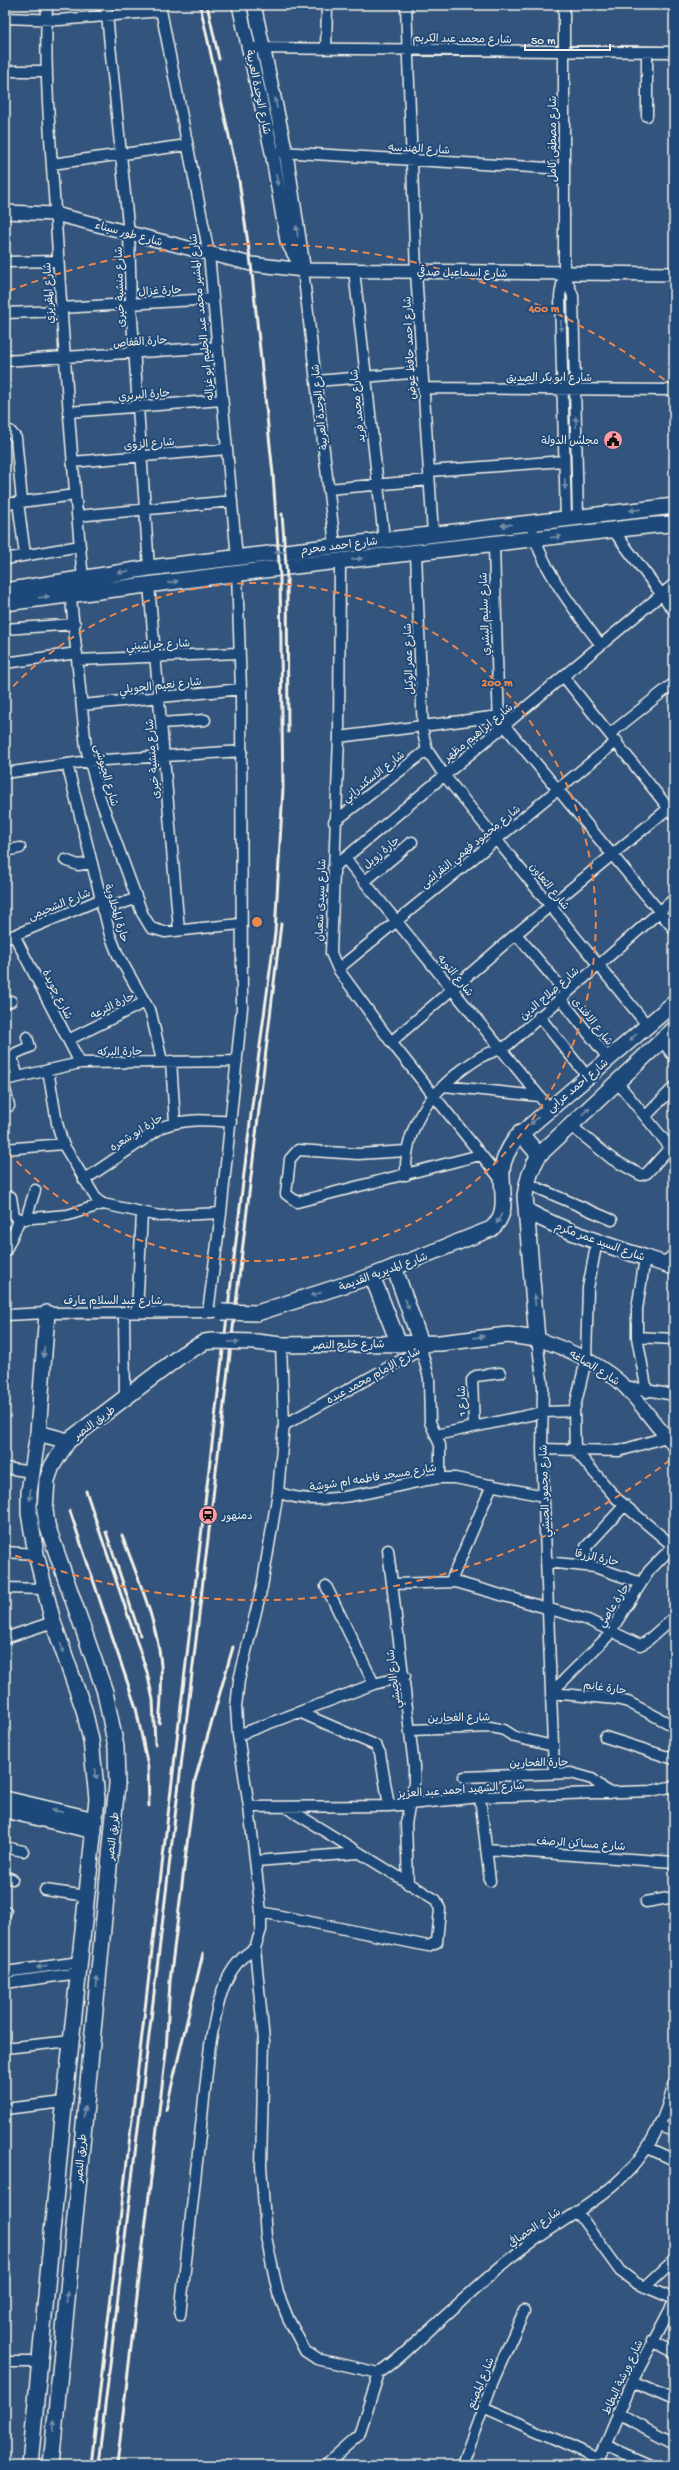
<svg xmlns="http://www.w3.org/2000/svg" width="679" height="2470" font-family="'Gochi Hand','Playpen Sans Arabic',sans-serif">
<rect width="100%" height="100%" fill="#33547c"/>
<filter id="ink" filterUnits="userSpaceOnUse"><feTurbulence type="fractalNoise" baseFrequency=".025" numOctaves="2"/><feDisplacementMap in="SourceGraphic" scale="8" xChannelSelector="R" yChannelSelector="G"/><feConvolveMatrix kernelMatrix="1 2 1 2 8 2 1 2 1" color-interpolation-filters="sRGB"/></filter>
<g filter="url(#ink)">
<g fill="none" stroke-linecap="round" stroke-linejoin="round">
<defs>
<path id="minor" d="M47,5C44,82 52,160 57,238C64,352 72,465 83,579
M106,5L129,234L131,304L149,568
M160,5L209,254L237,558
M406,5L416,272L433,534
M564,5V273L560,296L566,518
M5,18L59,20L161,11
M250,48L674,52
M326,49L327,5
M5,71H47
M647,116V52
M280,152L564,169
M52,164L187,145
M5,262L58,261
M303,270L335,545
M354,270L384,539
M564,273L573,296L578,517
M61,308L212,299
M5,313L61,311
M5,361L217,347
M317,381L422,372
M423,388L674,390
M68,412L222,400
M5,431H10L16,438L22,501
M72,462L227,449
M429,471L564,461
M328,489L429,480
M18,502L25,555
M5,504L75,495
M77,516L232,501
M530,522C541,569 573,608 601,645
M613,530L674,611
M494,545L499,731
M416,553L423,733L427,750L444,775L647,1025
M5,559L80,546
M340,561L339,737L331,953L338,969L391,1042L502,1181
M149,585L179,930
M70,589L86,748L100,798L142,913L151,928L165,932L240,924
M5,629L75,624
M78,660L238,653
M5,663L77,653
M564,677L674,815
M82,705L241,689
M161,723L205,720
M505,726L674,929
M611,733L674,683
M339,737L499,716
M67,764L110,935L118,955L151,1013L162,1061
M5,773L89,761L242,751
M334,822L427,750
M5,851L20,848
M345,858L549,1108
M65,860L78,865L91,863
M333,868L674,584
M364,882L412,842
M102,910L135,899
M516,934L566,993
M14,935L80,1063
M5,939L99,900
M338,969L617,741
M560,998L608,1058
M5,1003L11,1001
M539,1016L587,1076
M68,1040L145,1002
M662,1040L674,1057
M391,1042L516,934L669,808
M171,1061L175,1122
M48,1070L57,1123L63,1144L97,1200L103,1204L160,1216L221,1213
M18,1077L12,1058L16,1053L30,1047L27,1037
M5,1080L80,1063L237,1061
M617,1082L670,1147
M444,1086L539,1096
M5,1089L9,1106
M646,1116L674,1087
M570,1125L612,1159L641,1175L647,1173L674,1143
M5,1149L63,1144
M406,1151L358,1154L298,1150L290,1159L286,1194L297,1202L480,1155
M406,1175C404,1122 435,1086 479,1058C488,1052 500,1051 509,1044L674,899
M84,1180L162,1127C185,1118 206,1120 231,1122
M526,1183L612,1220
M11,1197L14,1216L20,1219L68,1215L103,1204
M26,1219L35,1190
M597,1241L588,1288L586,1360L574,1411L575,1450L616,1498L673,1546
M5,1252L20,1219
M645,1258L637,1309V1337L647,1392
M663,1264L674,1254
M124,1312L125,1399
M137,1312L142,1213
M208,1312L221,1213L242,1008L241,689L237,573
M5,1315L47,1313L214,1312
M637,1337L674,1339
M537,1339L543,1387L542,1449L554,1772
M281,1345L284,1425L278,1492L262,1587L239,1680L236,1707L238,1735L249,1807L261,1912V1930L255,1948L264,2041L261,2165L266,2237L278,2293L288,2318L305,2351L317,2359L379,2373
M421,1348L429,1378L430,1422L440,1445V1478
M624,1386L674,1395
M284,1425L427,1346
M474,1426L472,1380L476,1376L500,1373
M436,1435L544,1412L574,1411
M542,1449L619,1451L666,1437
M5,1468L32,1472
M278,1492C324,1512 391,1484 440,1478H455L544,1496
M388,1550L414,1766V1783L406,1823L408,1884
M5,1552L36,1554
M546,1562L595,1567L641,1583
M588,1566L586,1547L625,1505
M451,1581L492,1485
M392,1584L456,1582L588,1620L640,1645L646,1642L674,1617
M326,1586L374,1684
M5,1588L44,1589
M5,1638L53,1622
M551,1693L607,1637L649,1571L674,1545
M551,1693L616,1699L628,1702L674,1726
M299,1712L375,1745L380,1753L389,1806
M411,1730L491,1727L504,1730L515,1737L553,1746
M238,1735L374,1684L405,1676
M605,1737L674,1759
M464,1777L571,1773L592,1779L609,1793
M480,1797L490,1881
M249,1807L389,1806L480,1797L651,1791L674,1786
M5,1847L23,1851
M486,1849L674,1862
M256,1861L358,1853
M5,1877L12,1879
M45,1890L87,1896
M646,1902L674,1897
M5,1912H6
M261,1912L428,1946L437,1942L440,1909L436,1900L287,1808
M5,1972L80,1962
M5,1983L79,1973
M5,2048L71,2041
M5,2109L64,2102
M660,2126L674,2131
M648,2148L674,2160
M578,2213L620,2271L636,2283L674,2299
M645,2287L674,2260
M180,2315L210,2045C217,2009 221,1968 255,1948
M652,2341L674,2352
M5,2362H38
M379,2373C395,2363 407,2350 421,2338C447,2314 473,2290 500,2267C575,2202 647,2194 674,2083
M632,2382L674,2400
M483,2407L600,2459
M617,2413L674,2443
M605,2445L651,2465
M325,2465L359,2435L379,2373
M462,2465L493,2381L524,2311
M597,2465L632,2382L674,2302"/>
<path id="tertiary" d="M239,5L272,152L287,241L303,270
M254,5L286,153L303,266
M5,212L55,214L251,264L303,270L674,274
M537,1339C568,1349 603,1364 626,1388C643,1406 656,1427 674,1445"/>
<path id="secondary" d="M5,591L149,568L674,506
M5,603L295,566L655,525L674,524
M520,1133L539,1155
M527,1211C573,1236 625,1251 674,1267
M394,1267L421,1343
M372,1276L399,1344
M257,1313L372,1276L491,1229C510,1214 501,1191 502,1170C503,1158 509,1148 516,1138L674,1003
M256,1342L281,1345L440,1343L508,1335L537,1339L525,1196C527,1180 531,1168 539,1155L674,1029
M38,1433L68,1441
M5,1799L95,1820
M5,1810L94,1831
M30,2465L62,2127L97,1799L91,1740L84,1710L53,1622L36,1554L29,1513V1492L38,1433L47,1313
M51,2465L117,1784L116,1747L105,1692L47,1525L45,1510L47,1480L52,1466L68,1441L183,1354L205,1342L212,1341"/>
</defs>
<use href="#minor" stroke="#f4f1e8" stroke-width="13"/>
<use href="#tertiary" stroke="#f4f1e8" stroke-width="16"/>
<use href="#secondary" stroke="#f4f1e8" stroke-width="18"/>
<use href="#minor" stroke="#1f4a7a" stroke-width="10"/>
<use href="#tertiary" stroke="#1f4a7a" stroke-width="13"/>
<use href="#secondary" stroke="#1f4a7a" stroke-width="15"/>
<path stroke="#f4f1e8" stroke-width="3" d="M207,5L219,59
M282,514L287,578L288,732
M86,1491L147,1672L153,1700L155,1744
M70,1511L136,1708L148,1767L149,1806
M106,1532L140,1635
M122,1535C137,1577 157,1620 161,1665C162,1684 161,1704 159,1723
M166,2110L203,1953
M91,2465L252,1106L275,933L283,788L280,577L273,474L251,264L239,181L200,5
M98,2465L281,924
M117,2465L166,2052L170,1981L195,1780L233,1647"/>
<defs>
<path id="secondary-bridge" d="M222,1312L257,1313
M212,1341L256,1342"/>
</defs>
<use href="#secondary-bridge" stroke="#f4f1e8" stroke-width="18" stroke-linecap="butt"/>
<use href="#secondary-bridge" stroke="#1f4a7a" stroke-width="15"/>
</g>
<defs><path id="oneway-solid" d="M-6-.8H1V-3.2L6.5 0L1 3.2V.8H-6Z"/></defs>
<g fill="#748da6">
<use href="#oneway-solid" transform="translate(276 103) rotate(-102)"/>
<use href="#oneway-solid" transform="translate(277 180) rotate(81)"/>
<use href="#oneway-solid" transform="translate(297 231) rotate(-98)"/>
<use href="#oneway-solid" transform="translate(561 326) rotate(89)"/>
<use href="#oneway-solid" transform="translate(576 422) rotate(-92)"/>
<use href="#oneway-solid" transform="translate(565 484) rotate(88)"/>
<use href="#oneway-solid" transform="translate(635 510) rotate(173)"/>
<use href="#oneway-solid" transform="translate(506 525) rotate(173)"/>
<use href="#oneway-solid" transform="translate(556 537) rotate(-7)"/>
<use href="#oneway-solid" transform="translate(280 552) rotate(173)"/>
<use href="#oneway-solid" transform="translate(357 559) rotate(-6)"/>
<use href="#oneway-solid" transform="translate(123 572) rotate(171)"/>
<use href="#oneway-solid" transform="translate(173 582) rotate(-8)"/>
<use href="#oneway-solid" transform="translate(44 597) rotate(-7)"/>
<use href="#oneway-solid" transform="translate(633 1037) rotate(140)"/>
<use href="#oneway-solid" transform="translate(586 1111) rotate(-43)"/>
<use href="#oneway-solid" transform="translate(534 1121) rotate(139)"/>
<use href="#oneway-solid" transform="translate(499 1219) rotate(118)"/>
<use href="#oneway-solid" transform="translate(316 1294) rotate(162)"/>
<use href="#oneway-solid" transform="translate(535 1300) rotate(-94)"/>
<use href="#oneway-solid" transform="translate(407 1304) rotate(70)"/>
<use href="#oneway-solid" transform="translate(479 1337) rotate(-8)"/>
<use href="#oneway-solid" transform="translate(234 1342) rotate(2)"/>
<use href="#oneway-solid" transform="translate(44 1352) rotate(94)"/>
<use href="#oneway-solid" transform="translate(30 1495) rotate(93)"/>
<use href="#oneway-solid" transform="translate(62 1648) rotate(71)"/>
<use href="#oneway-solid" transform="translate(96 1774) rotate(84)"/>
<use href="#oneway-solid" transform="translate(57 1811) rotate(-167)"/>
<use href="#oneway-solid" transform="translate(42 1967) rotate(173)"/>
<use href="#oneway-solid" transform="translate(97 1982) rotate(-84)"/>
<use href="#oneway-solid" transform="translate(84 2112) rotate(-84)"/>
<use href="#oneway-solid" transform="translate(67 2297) rotate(-85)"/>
<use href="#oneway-solid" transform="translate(54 2426) rotate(-85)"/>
</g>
</g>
<g fill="none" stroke="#ec874e" stroke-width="2" stroke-dasharray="7 5">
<path d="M5 695A339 339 0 1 1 5 1149"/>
<path d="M670 1460A678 678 0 0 1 9 1553M9 291A678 678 0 0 1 670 384"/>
</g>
<defs>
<symbol id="civic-disc" viewBox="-11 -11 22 22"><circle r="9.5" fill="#ff9aa2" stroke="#1f4a7a"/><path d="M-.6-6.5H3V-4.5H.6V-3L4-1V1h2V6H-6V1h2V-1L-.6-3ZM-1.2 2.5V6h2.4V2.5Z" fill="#111"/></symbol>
<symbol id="station-disc" viewBox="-11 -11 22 22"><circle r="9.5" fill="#ff9aa2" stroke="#1f4a7a"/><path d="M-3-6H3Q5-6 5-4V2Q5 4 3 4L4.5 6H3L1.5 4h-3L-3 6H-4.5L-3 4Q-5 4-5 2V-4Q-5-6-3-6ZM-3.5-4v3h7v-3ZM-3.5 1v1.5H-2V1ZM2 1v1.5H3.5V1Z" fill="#111"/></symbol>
</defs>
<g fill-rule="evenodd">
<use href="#civic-disc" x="602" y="429" width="22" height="22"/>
<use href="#station-disc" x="197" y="1504" width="22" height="22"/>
</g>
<g text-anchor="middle" stroke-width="4" stroke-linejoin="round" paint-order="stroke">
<g font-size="11" fill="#f4f1e8" stroke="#1f4a7a">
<text transform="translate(462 38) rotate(1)" y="4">شارع محمد عبد الكريم</text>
<text transform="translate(259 92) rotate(78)" y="4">شارع الوحدة العربية</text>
<text transform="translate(552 139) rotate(-90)" y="4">شارع مصطفى كامل</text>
<text transform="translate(419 148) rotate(3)" y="4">شارع الهندسه</text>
<text transform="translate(129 233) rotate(15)" y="4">شارع طور سيناء</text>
<text transform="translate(462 272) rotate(1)" y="4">شارع اسماعيل صدقي</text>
<text transform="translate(119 287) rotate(-92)" y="4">شارع منشية خيرى</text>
<text transform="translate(160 290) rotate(-3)" y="4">حارة غزال</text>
<text transform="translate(48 293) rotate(-93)" y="4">شارع المقريزي</text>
<text transform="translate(201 317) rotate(-96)" y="4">شارع المشير محمد عبد الحليم ابو غزاله</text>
<text transform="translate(140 341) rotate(-4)" y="4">حارة القفاص</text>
<text transform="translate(409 348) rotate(-93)" y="4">شارع احمد حافظ عوض</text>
<text x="549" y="381">شارع ابو بكر الصديق</text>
<text transform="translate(144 394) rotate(-5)" y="4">حارة البربري</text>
<text transform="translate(357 406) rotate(-96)" y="4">شارع محمد فريد</text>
<text transform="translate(319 407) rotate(-96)" y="4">شارع الوحدة العربية</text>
<text transform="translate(149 443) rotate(-5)" y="4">شارع الزوى</text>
<text transform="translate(339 545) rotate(-7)" y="4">شارع احمد محرم</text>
<text transform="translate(484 614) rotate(-92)" y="4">شارع سليم البشري</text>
<text transform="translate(158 644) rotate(-3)" y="4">شارع جراشيني</text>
<text transform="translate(408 659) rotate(-92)" y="4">شارع عمر الوكيل</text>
<text transform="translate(160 685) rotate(-6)" y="4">شارع نعيم الجويلي</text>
<text transform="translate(478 732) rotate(-39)" y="4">شارع ابراهيم مظهر</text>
<text transform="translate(152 759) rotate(-95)" y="4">شارع منشية خيرى</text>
<text transform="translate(107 775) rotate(74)" y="4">شارع الجيوشى</text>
<text transform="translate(373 776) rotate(-38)" y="4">شارع الاسكندراني</text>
<text transform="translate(470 846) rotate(-39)" y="4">شارع محمود فهمي النقراشى</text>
<text transform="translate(381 852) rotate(-40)" y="4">حارة زويل</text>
<text transform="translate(550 886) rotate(51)" y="4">شارع التعاون</text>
<text transform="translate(320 900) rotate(-88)" y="4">شارع سيدى شعبان</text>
<text transform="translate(59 904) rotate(-22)" y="4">شارع الشحيمى</text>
<text transform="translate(117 913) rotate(73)" y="4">حارة المحلاوية</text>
<text transform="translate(456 975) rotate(51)" y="4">شارع التوبه</text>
<text transform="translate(549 993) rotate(-41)" y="4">شارع صلاح الدين</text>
<text transform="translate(58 994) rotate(63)" y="4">شارع جويدة</text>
<text transform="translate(112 1005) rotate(-26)" y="4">حارة الترعه</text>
<text transform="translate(593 1021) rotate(51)" y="4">شارع الافندى</text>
<text transform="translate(120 1051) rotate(-1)" y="4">حارة البركه</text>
<text transform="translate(577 1085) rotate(-40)" y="4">شارع احمد عرابى</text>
<text transform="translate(136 1132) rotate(-32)" y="4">حارة ابو شعره</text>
<text transform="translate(600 1241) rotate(20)" y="4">شارع السيد عمر مكرم</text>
<text transform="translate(383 1271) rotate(-20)" y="4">شارع المديريه القديمة</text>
<text x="113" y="1304">شارع عبد السلام عارف</text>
<text transform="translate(348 1344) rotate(-1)" y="4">شارع خليج النصر</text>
<text transform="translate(595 1367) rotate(32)" y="4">شارع الصاغه</text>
<text transform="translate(373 1375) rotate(-29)" y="4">شارع الإمام محمد عبده</text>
<text transform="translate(461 1401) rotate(-91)" y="4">شارع 1</text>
<text transform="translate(94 1422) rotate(-36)" y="4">طريق النصر</text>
<text transform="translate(373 1477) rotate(-9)" y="4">شارع مسجد فاطمه ام شوشة</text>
<text transform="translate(544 1491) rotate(-92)" y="4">شارع محمود الحبشي</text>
<text transform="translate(597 1557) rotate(12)" y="4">حارة الزرقا</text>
<text transform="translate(613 1605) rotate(-57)" y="4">حارة عاصي</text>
<text transform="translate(393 1679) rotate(-97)" y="4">شارع الحبشي</text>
<text transform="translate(605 1687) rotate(8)" y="4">حارة غانم</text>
<text transform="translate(459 1717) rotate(-1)" y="4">شارع الفحارين</text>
<text transform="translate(539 1762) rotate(-1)" y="4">حارة الفحارين</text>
<text transform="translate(461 1789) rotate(-4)" y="4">شارع الشهيد احمد عبد العزيز</text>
<text transform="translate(112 1836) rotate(-84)" y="4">طريق النصر</text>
<text transform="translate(581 1843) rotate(4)" y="4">شارع مساكن الرصف</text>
<text transform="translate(80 2158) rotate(-85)" y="4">طريق النصر</text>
<text transform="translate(534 2227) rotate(-34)" y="4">شارع الحصافي</text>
<text transform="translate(622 2377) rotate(-65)" y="4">شارع ورشة البطاط</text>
<text transform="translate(480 2383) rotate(-68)" y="4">شارع المصنع</text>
</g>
<g font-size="11" fill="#f4f1e8" stroke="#1f4a7a" text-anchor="end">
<text x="599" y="444">مجلس الدولة</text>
<text x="222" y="1519" text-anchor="start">دمنهور</text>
</g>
</g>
<circle cx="257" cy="922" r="6" fill="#ec874e" stroke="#1f4a7a" stroke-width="2"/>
<g font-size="12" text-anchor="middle" font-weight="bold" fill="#ec874e" stroke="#1f4a7a" stroke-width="4" stroke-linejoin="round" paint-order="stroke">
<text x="544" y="312">400 m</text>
<text x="497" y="686">200 m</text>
</g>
<rect width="679" height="2470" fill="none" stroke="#1f4a7a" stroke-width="20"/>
<rect x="10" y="10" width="659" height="2450" fill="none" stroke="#f4f1e8" stroke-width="1.5" filter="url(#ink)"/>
<path d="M525 44v6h85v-6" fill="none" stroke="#f4f1e8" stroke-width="2"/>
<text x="531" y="44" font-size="12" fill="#f4f1e8" stroke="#1f4a7a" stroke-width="3" paint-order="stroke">50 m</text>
</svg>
